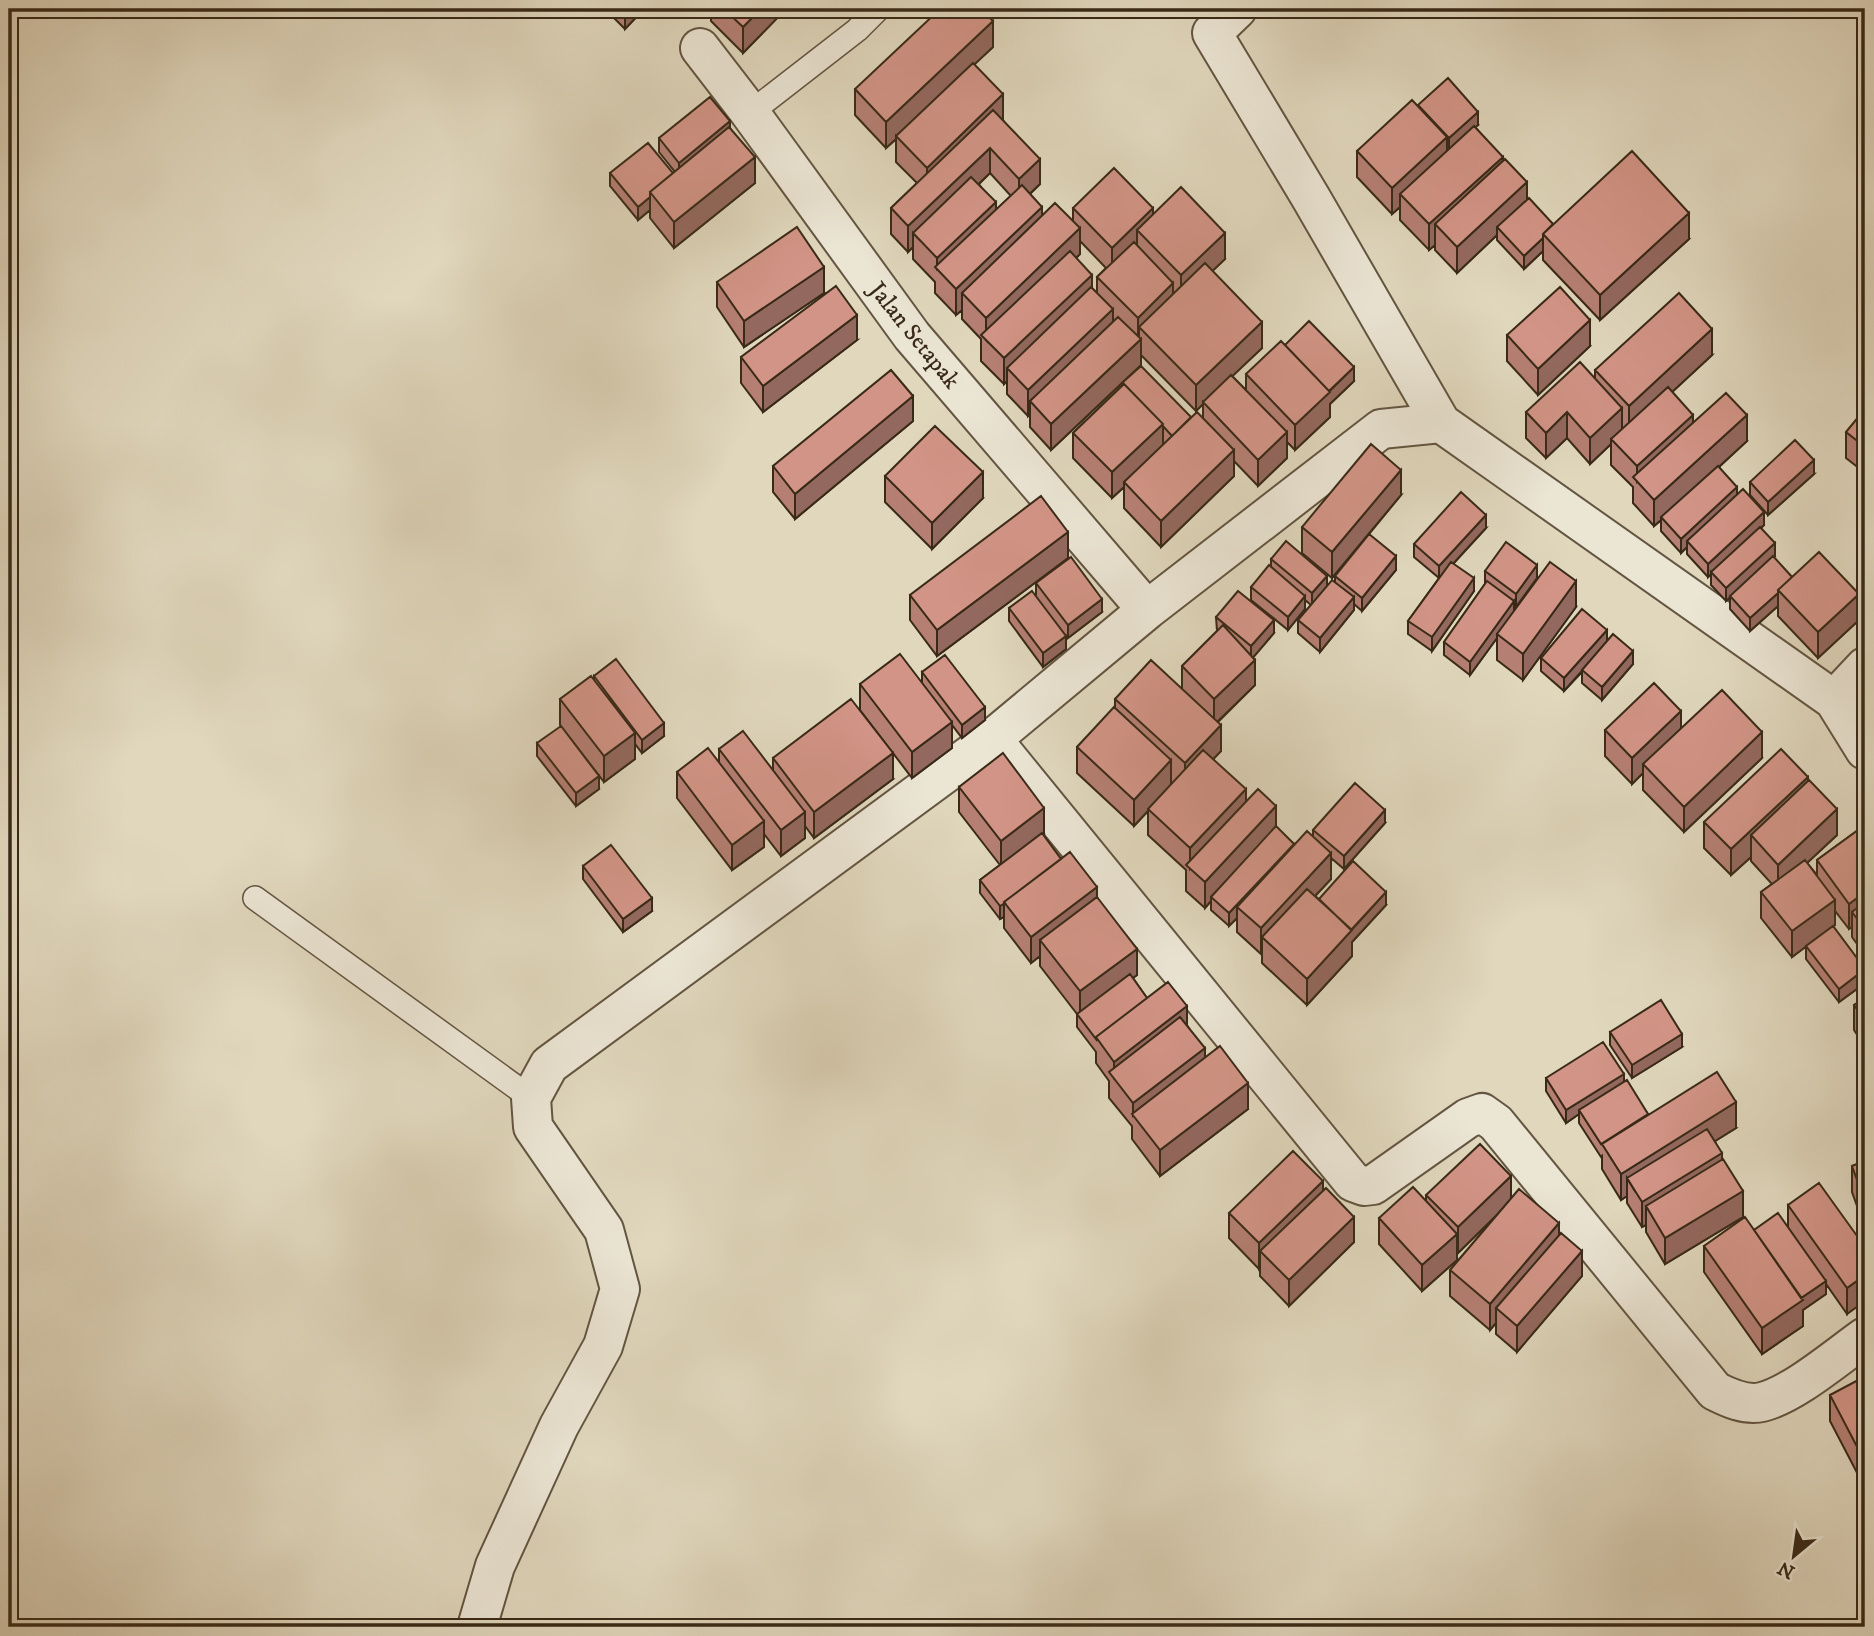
<svg xmlns="http://www.w3.org/2000/svg" width="1874" height="1636" font-family="'IM FELL DW Pica',serif">
<rect width="100%" height="100%" fill="#e0d7bd"/>
<filter id="stains"><feTurbulence type="fractalNoise" baseFrequency=".00286" numOctaves="4"/><feColorMatrix values="0 0 0 0 .2 0 0 0 0 .09 0 0 0 0 .02 0 0 0 .5 -.17"/></filter>
<radialGradient id="worn" r=".72"><stop offset=".6" stop-color="#630" stop-opacity="0"/><stop offset="1" stop-color="#630" stop-opacity=".3"/></radialGradient>
<g fill="none" stroke-linecap="round" stroke-linejoin="round">
<defs>
<path id="lane" d="M750,113L857,30L878,9
M255,898L531,1098"/>
<path id="street" d="M1237,9L1212,33L1311,198L1441,423L1834,700L1865,750
M700,48L750,113L912,336L1147,610
M1834,700L1865,667
M992,739L1353,1182L1364,1186L1373,1185L1468,1118L1482,1113L1496,1123L1715,1391C1729,1398 1746,1406 1762,1402C1794,1394 1838,1356 1865,1337
M477,1627L495,1566L559,1426L603,1346L620,1289L604,1230L533,1127L531,1098L549,1065L992,739L1147,610L1381,429L1441,423"/>
</defs>
<use href="#lane" stroke="#635541" stroke-width="26"/>
<use href="#street" stroke="#635541" stroke-width="42"/>
<use href="#lane" stroke="#ebe5d4" stroke-width="23"/>
<use href="#street" stroke="#ebe5d4" stroke-width="38"/>
</g>
<path fill="#b57f73" stroke="#392a18" stroke-width="2" fill-rule="evenodd" d="M605,9H644L625,29Z
M711,9H786L743,53L711,21Z
M993,47L974,64L1003,120L1040,184L1030,194L1042,215L1073,221V208L1153,214L1225,259L1212,271L1262,348L1232,376L1246,390V374L1285,345L1354,381L1330,404V417L1295,450L1287,442V458L1258,486L1234,461V476L1161,547L1124,508V487L1112,498L1073,458V433L1122,386V383L1191,417L1203,418V404L1196,411L1141,355V365L1051,450L1030,427V414L1028,416L1007,394V381L1004,384L981,361V339L962,319V310L956,315L935,293V282L913,259V247L908,252L891,234V208L917,183L896,162V139L886,148L855,115V89ZM990,173L1011,196L996,210L979,184ZM1080,241L1106,268L1097,277V293L1092,288L1076,258L1080,254Z
M1418,106L1478,125L1475,127L1503,161L1527,200L1553,224L1689,239L1600,320L1543,260V251L1524,269L1497,240V235L1457,273L1435,250V245L1429,250L1400,220V207L1392,214L1357,177V151Z
M730,128L755,183L674,248L650,218V210L638,220L610,186V173H673L675,172L659,152V138Z
M717,282L824,293L744,347L717,307Z
M1507,335L1590,346L1538,395L1507,361Z
M857,340L763,412L741,383V357Z
M1712,355L1672,392L1693,422L1747,441L1719,467L1737,495L1764,525L1761,528L1775,556L1773,557L1792,577L1859,620L1818,658L1778,616V606L1750,631L1730,609V598L1726,601L1711,585V574L1708,577L1687,554V547L1681,553L1661,531V520L1654,526L1633,503V487L1611,465V444L1590,464L1567,438L1546,458L1526,438V412L1595,379V370Z
M1865,409V473L1846,458V432Z
M913,421L795,519L773,492V466Z
M1814,474L1768,515L1750,495V482Z
M885,476L983,498L932,549L885,502Z
M1401,495L1369,534L1396,570L1362,611L1354,604V610L1320,652L1298,633V620L1311,605L1305,600V609L1288,630L1251,600V587L1271,567V559L1327,586L1335,582V576L1363,541L1332,578L1302,553V527Z
M1486,528L1453,564L1474,591L1432,651L1408,634V621L1439,578L1414,557V544Z
M1068,558L937,656L910,620V595Z
M1485,571L1537,578L1516,607L1514,605V611L1576,607L1523,680L1497,660V638L1470,675L1444,655V642L1485,584Z
M1036,583L1102,612L1068,638L1066,636V649L1043,667L1009,621V608L1036,596Z
M1216,617L1274,633L1253,657L1255,685L1218,722L1221,751L1213,759L1246,802L1276,827L1294,844L1313,837V830L1385,823L1344,869L1331,858V879L1315,896L1319,899L1386,905L1352,942V956L1307,1005L1262,963V952L1261,954L1237,932V918L1229,926L1211,910V901L1205,908L1186,891V870L1148,835V811L1134,826L1077,773V747L1115,708V699L1182,689V666L1217,631Z
M1607,641L1633,664L1602,700L1582,683V672L1564,691L1541,671V658Z
M922,672L985,720L962,738L952,725V748L912,778L860,710V684L922,683Z
M594,676L664,736L642,753L635,744V759L604,782L560,725V699L594,680Z
M1681,728L1762,758L1684,832L1643,790V773L1632,784L1605,756V730Z
M537,743L599,789L576,806L537,756Z
M719,749L773,770V758L893,779L814,838L805,826V838L781,856L764,834V847L732,870L677,798V772L719,762Z
M1808,781L1837,835L1807,863L1817,875V860L1865,825V955L1852,937V927L1849,929L1835,911V925L1833,926L1865,969V983L1839,1002L1806,959V946L1792,957L1761,918V892L1772,884L1751,861V857L1731,875L1704,848V822Z
M959,787L1044,834L1043,835L1061,859L1097,897L1137,975L1133,978L1147,998L1187,1025L1205,1058L1248,1109L1160,1176L1132,1139V1126L1109,1098V1081L1096,1063V1052L1077,1027V1014L1040,966V956L1031,963L1004,928V917L1000,919L980,893V880L1000,865L959,812Z
M583,866L652,911L623,932L583,879Z
M1865,998V1047L1854,1030V1005Z
M1610,1032L1682,1047L1632,1078L1610,1045Z
M1546,1078L1624,1082L1648,1114L1736,1128L1715,1141L1743,1217L1665,1264L1646,1232V1225L1642,1227L1627,1203V1196L1621,1200L1602,1169V1156L1601,1157L1579,1123V1114L1566,1123L1546,1091Z
M1865,1161V1228L1852,1192V1166Z
M1323,1190L1354,1242L1289,1306L1260,1276V1268L1259,1269L1229,1238V1213Z
M1426,1195L1511,1199L1559,1235L1582,1276L1517,1352L1496,1334V1323L1490,1330L1450,1296V1270L1498,1214L1458,1253L1457,1252V1260L1422,1291L1379,1244V1218L1426,1201Z
M1788,1205L1865,1247L1847,1314L1826,1284V1294L1803,1310V1326L1762,1354L1704,1272V1246L1754,1230L1788,1227Z
M1865,1385V1488L1830,1421V1395Z"/>
<path fill="#93685e" stroke="#392a18" stroke-width="2" d="M625,9H644L625,29Z
M761,9H786L743,53V27Z
M993,21V47L897,137L896,136V139L886,148V122Z
M1003,94V120L927,193V168Z
M1478,112V125L1449,151V138Z
M730,121V135L679,176V163Z
M1447,137V163L1400,194V207L1392,214V188Z
M990,148V173L920,240L913,233V247L908,252V226Z
M755,157V183L674,248V222Z
M1503,157V182L1435,224V245L1429,250V224Z
M1040,159V184L1019,204V179Z
M1527,182V208L1497,227V235L1457,273V247Z
M650,197V210L638,220V207Z
M996,202V228L937,269V258Z
M1042,207V232L962,293V310L956,315V289Z
M1153,208V234L1137,230V249L1112,274V248Z
M1689,213V239L1600,320V295Z
M1080,228V254L988,342L986,340V318Z
M1225,233V259L1181,301V275Z
M1543,238V251L1524,269V256Z
M824,267V293L744,347V321Z
M1092,275V300L1007,368V381L1004,384V358Z
M1173,283V309L1139,327V341L1141,339V365L1051,450V424L1138,342V318Z
M1113,309V335L1030,401V414L1028,416V390Z
M857,315V340L763,412V386Z
M1590,320V346L1538,395V369Z
M1262,322V348L1204,403L1203,402V404L1196,411V385Z
M1712,329V355L1629,432V406Z
M1354,367V381L1330,404V417L1295,450V425Z
M913,396V421L795,519V494Z
M1622,408V434L1611,439V444L1590,464V438Z
M1567,412V438L1546,458V433Z
M1693,415V441L1637,482V466Z
M1747,415V441L1662,519L1661,517V520L1654,526V500Z
M1163,424V450L1124,482V487L1112,498V472Z
M1287,432V458L1258,486V460Z
M1234,450V476L1161,547V521Z
M1814,460V474L1768,515V502Z
M1401,470V495L1332,578V552Z
M983,472V498L932,549V523Z
M1737,487V500L1687,541V547L1681,553V539Z
M1764,512V525L1712,573L1711,572V574L1708,577V564Z
M1486,515V528L1439,579V566Z
M1068,532V558L937,656V630Z
M1775,543V556L1726,601V588Z
M1396,556V570L1362,611V598Z
M1537,565V578L1516,607V594Z
M1327,576V589L1312,606V593Z
M1474,578V591L1432,651V637Z
M1576,581V607L1523,680V654Z
M1778,593V606L1750,631V618Z
M1859,594V620L1818,658V632Z
M1305,596V609L1288,630V617Z
M1354,597V610L1320,652V638Z
M1102,599V612L1068,638V625Z
M1514,601V614L1497,634V638L1470,675V662Z
M1274,620V633L1251,660V646Z
M1607,630V643L1564,691V678Z
M1066,636V649L1043,667V653Z
M1633,651V664L1602,700V687Z
M1255,660V685L1214,725V699Z
M985,707V720L962,738V725Z
M1681,711V737L1643,764V773L1632,784V758Z
M952,722V748L912,778V752Z
M664,723V736L642,753V740Z
M1221,725V751L1185,789V763Z
M1762,732V758L1684,832V807Z
M635,733V759L604,782V756Z
M893,753V779L814,838V812Z
M1171,760V786L1134,826V800Z
M599,776V789L576,806V793Z
M1808,777V802L1751,835V857L1731,875V849Z
M1246,789V815L1190,869V848Z
M1276,806V832L1211,897V901L1205,908V882Z
M1044,808V834L1001,867V841Z
M1837,809V835L1778,890V865Z
M1385,810V823L1344,869V856Z
M805,812V838L781,856V830Z
M764,821V847L732,870V845Z
M1294,844L1237,907V918L1229,926V913Z
M1331,853V879L1270,944L1262,937V952L1261,954V928Z
M1097,887V913L1040,940V956L1031,963V937Z
M1386,892V905L1352,942V956L1307,1005V979Z
M1865,892V918L1852,912V927L1849,929V904Z
M652,898V911L623,932V919Z
M1835,900V925L1792,957V931Z
M1004,903V917L1000,919V906Z
M1137,949V975L1080,1017V991Z
M1865,969V983L1839,1002V989Z
M1187,1006V1032L1114,1078V1062Z
M1682,1034V1047L1632,1078V1065Z
M1205,1048V1074L1133,1116V1103Z
M1624,1074V1087L1579,1110V1114L1566,1123V1110Z
M1248,1083V1109L1160,1176V1150Z
M1736,1102V1128L1635,1191L1627,1178V1196L1621,1200V1174Z
M1722,1153V1178L1646,1206V1225L1642,1227V1202Z
M1511,1176V1201L1458,1253V1227Z
M1323,1181V1207L1260,1251V1268L1259,1269V1243Z
M1743,1191V1217L1665,1264V1238Z
M1354,1217V1242L1289,1306V1280Z
M1559,1223V1249L1496,1308V1323L1490,1330V1304Z
M1457,1234V1260L1422,1291V1265Z
M1582,1251V1276L1517,1352V1326Z
M1865,1275V1301L1847,1314V1288Z
M1826,1281V1294L1803,1310V1326L1762,1354V1328L1801,1298Z"/>
<path fill="#d29486" stroke="#392a18" stroke-width="2" d="M724,9H761L743,27Z
M940,9H981L993,21L886,122L855,89Z
M973,63L1003,94L927,168L896,136Z
M1448,78L1478,112L1449,138L1418,105Z
M710,97L730,121L679,163L659,138Z
M1412,100L1447,137L1392,188L1357,151Z
M993,110L1040,159L1019,179L990,148L908,226L891,208Z
M1474,126L1503,157L1429,224L1400,194Z
M729,127L755,157L674,222L650,192Z
M648,143L673,173L650,192V197L638,207L610,173Z
M1632,151L1689,213L1600,295L1543,234Z
M1505,159L1527,182L1457,247L1435,224Z
M1114,168L1153,208L1112,248L1073,208Z
M971,177L996,202L937,258L913,233Z
M1022,185L1042,207L956,289L935,267Z
M1181,187L1225,233L1181,275L1137,230Z
M1529,198L1553,224L1543,234V238L1524,256L1497,227Z
M1055,203L1080,228L986,318L962,293Z
M797,227L824,267L744,321L717,282Z
M1134,242L1173,283L1138,318L1097,277Z
M1070,251L1092,275L1004,358L981,335Z
M1205,263L1262,322L1196,385L1139,327Z
M836,286L857,315L763,386L741,357Z
M1091,287L1113,309L1028,390L1007,368Z
M1560,287L1590,320L1538,369L1507,335Z
M1679,293L1712,329L1629,406L1595,370Z
M1118,317L1141,339L1051,424L1030,401Z
M1309,321L1354,367L1329,391L1285,345Z
M1281,341L1330,392L1295,425L1246,374Z
M1580,362L1622,408L1590,438L1567,412L1546,433L1526,412Z
M1141,366L1191,417L1172,436L1162,425L1163,424L1124,384L1123,385L1122,383Z
M891,370L913,396L795,494L773,466Z
M1231,375L1287,432L1258,460L1203,402Z
M1124,384L1163,424L1112,472L1073,433Z
M1668,387L1693,415L1637,466L1611,439Z
M1726,393L1747,415L1654,500L1633,477Z
M1865,409V447L1846,432Z
M1197,412L1234,450L1161,521L1124,482Z
M935,426L983,472L932,523L885,476Z
M1795,440L1814,460L1768,502L1750,482Z
M1371,444L1401,470L1332,552L1302,527Z
M1718,466L1737,487L1681,539L1661,517Z
M1743,489L1764,512L1708,564L1687,541Z
M1461,492L1486,515L1439,566L1414,544Z
M1041,496L1068,532L937,630L910,595Z
M1760,527L1775,543L1726,588L1711,572Z
M1369,534L1396,556L1362,598L1335,576Z
M1286,541L1327,576L1312,593L1271,559Z
M1506,542L1537,565L1516,594L1485,571Z
M1819,552L1859,594L1818,632L1778,590Z
M1773,556L1792,577L1778,590V593L1750,618L1730,596Z
M1071,557L1102,599L1068,625L1036,583Z
M1451,562L1474,578L1432,637L1408,621Z
M1550,562L1576,581L1523,654L1497,634Z
M1269,565L1305,596L1288,617L1251,587Z
M1332,580L1354,597L1320,638L1298,620Z
M1487,581L1514,601L1470,662L1444,642Z
M1032,591L1066,636L1043,653L1009,608Z
M1238,591L1274,620L1251,646L1216,617Z
M1582,609L1607,630L1564,678L1541,658Z
M1223,625L1255,660L1214,699L1182,666Z
M1613,634L1633,651L1602,687L1582,670Z
M900,654L952,722L912,752L860,684Z
M945,655L985,707L962,725L922,672Z
M616,659L664,723L642,740L594,676Z
M1151,660L1221,725L1185,763L1115,699Z
M591,676L635,733L604,756L560,699Z
M1654,683L1681,711L1632,758L1605,730Z
M1722,690L1762,732L1684,807L1643,764Z
M851,699L893,753L814,812L773,758Z
M1114,707L1171,760L1134,800L1077,747Z
M561,726L599,776L576,793L537,743Z
M743,731L805,812L781,830L719,749Z
M708,748L764,821L732,845L677,772Z
M1781,749L1808,777L1731,849L1704,822Z
M1203,750L1246,789L1190,848L1148,809Z
M1003,753L1044,808L1001,841L959,787Z
M1809,780L1837,809L1778,865L1751,835Z
M1355,783L1385,810L1344,856L1313,830Z
M1258,789L1276,806L1205,882L1186,865Z
M1865,825V892L1849,904L1817,860Z
M1276,826L1294,844L1229,913L1211,897Z
M1307,831L1331,853L1261,928L1237,907Z
M1042,833L1061,859L1004,902L1005,903L1000,906L980,880Z
M611,845L652,898L623,919L583,866Z
M1070,852L1097,887L1031,937L1004,902Z
M1805,860L1835,900L1792,931L1761,892Z
M1353,861L1386,892L1351,930L1319,899Z
M1307,889L1352,930L1307,979L1262,937Z
M1097,897L1137,949L1080,991L1040,940Z
M1865,902V929L1852,912Z
M1833,926L1865,969L1839,989L1806,946Z
M1130,974L1147,998L1096,1037V1039L1077,1014Z
M1168,982L1187,1006L1114,1062L1096,1037Z
M1865,998V1021L1854,1005Z
M1661,1000L1682,1034L1632,1065L1610,1032Z
M1180,1017L1205,1048L1133,1103L1109,1072Z
M1603,1042L1624,1074L1566,1110L1546,1078Z
M1220,1046L1248,1083L1160,1150L1132,1114Z
M1717,1072L1736,1102L1621,1174L1602,1144Z
M1627,1080L1648,1114L1601,1144L1579,1110Z
M1707,1129L1722,1153L1642,1202L1627,1178Z
M1480,1144L1511,1176L1458,1227L1426,1195Z
M1293,1151L1323,1181L1259,1243L1229,1213Z
M1723,1159L1743,1191L1665,1238L1646,1206Z
M1865,1161V1202L1852,1166Z
M1819,1183L1865,1247V1275L1847,1288L1788,1205Z
M1413,1187L1457,1234L1422,1265L1379,1218Z
M1326,1188L1354,1217L1289,1280L1260,1251Z
M1519,1189L1559,1223L1490,1304L1450,1270Z
M1778,1213L1826,1281L1801,1298L1754,1230Z
M1745,1217L1803,1300L1762,1328L1704,1246Z
M1561,1233L1582,1251L1517,1326L1496,1308Z
M1862,1378L1865,1385V1462L1830,1395Z"/>
<g text-anchor="middle" stroke-width="5" stroke-linejoin="round" paint-order="stroke">
<g font-size="24" fill="#392a18" stroke="#ebe5d4">
<text transform="translate(915 335) rotate(51)" y="8">Jalan Setapak</text>
</g>
</g>
<rect width="1874" height="1636" fill="none" stroke="#e0d7bd" stroke-width="35"/>
<rect x="10" y="10" width="1853" height="1615" fill="none" stroke="#392a18" stroke-width="3.5"/>
<rect x="18" y="18" width="1839" height="1601" fill="none" stroke="#392a18" stroke-width="2"/>
<g transform="translate(1794 1556) rotate(209)" stroke="#ebe5d4" stroke-width="5" paint-order="stroke">
<path d="M0-5L12 26L0 18L-12 26Z" fill="#392a18"/>
<text y="-10" font-size="19" font-weight="bold" text-anchor="middle" fill="#392a18">N</text>
</g>
<rect width="100%" height="100%" filter="url(#stains)"/>
<rect width="100%" height="100%" fill="url(#worn)"/>
</svg>
